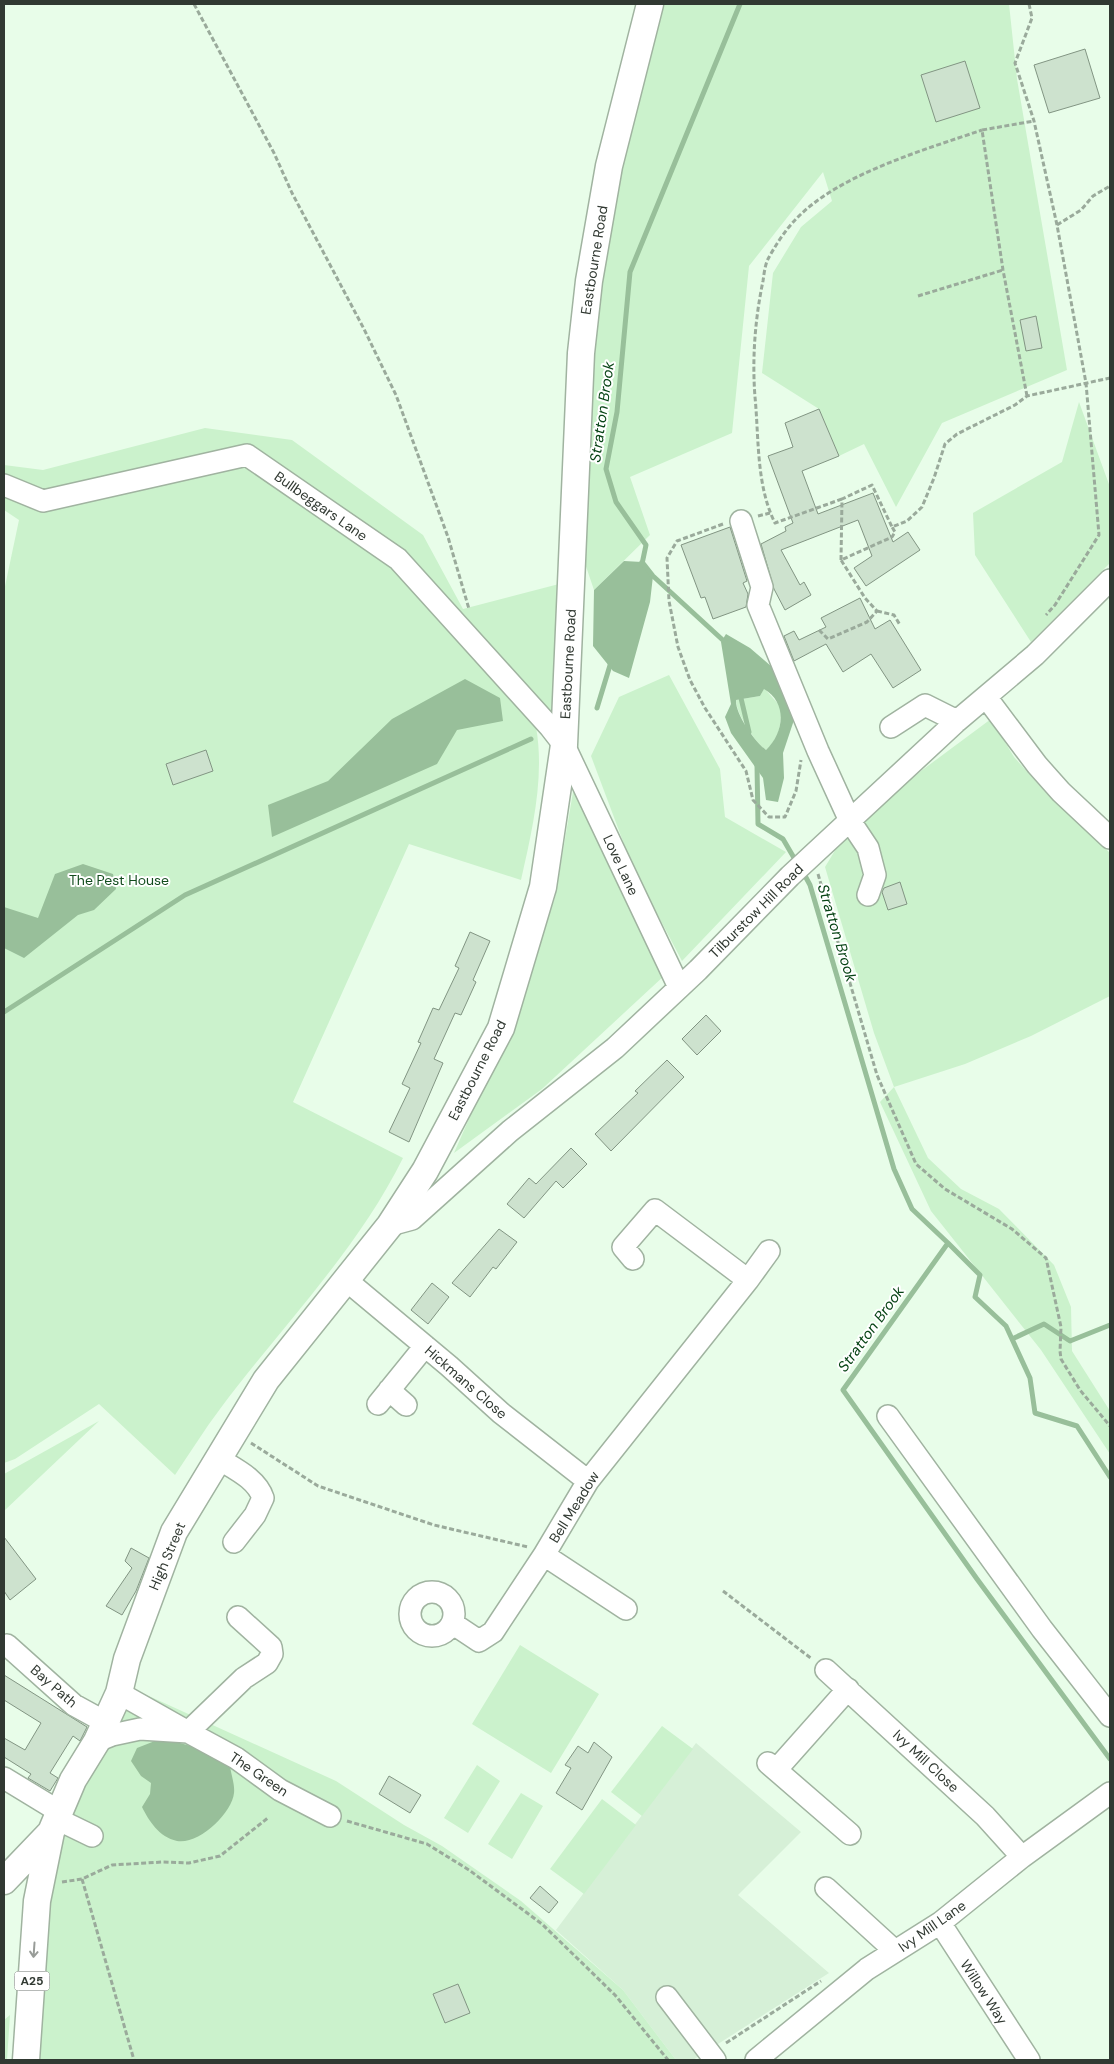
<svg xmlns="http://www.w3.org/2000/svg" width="1114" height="2064" font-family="'DM Sans',sans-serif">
<rect width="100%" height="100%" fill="#e8fde9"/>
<path fill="#d6f0d7" d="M696,1743L801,1832L738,1895L829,1973L693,2060H676L623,1990L556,1930Z"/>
<path fill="#cbf2cc" d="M650,4H1009L1017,79L1067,370L942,423L896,507L864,444L839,456L819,409L762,373L773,273L801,227L832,201L823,172L749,266L732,433L630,477L650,535L594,590L574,531L581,353Z
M1079,402L1110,487V563L1031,642L975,555L973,513L1062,462Z
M205,428L292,440L423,535L463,609L559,584L551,717L536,727C545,777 532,831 521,880L409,844L293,1102L403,1158C357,1251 281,1327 220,1409C204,1430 190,1453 175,1475L99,1404L15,1459L4,1463V591L19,520L4,510V465L43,470Z
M669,675L720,769L725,817L786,852L682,961L633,868L591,756L619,697Z
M764,688L781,707C781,726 780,737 766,750C755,742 736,714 736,700L760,696Z
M991,719L1014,757L1046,793L1110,853V996L1031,1036L965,1064L894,1087L928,1158L961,1189L999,1209L1054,1265L1071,1307L1072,1351L1110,1411V1454L1041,1350L931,1211L880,1102L894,1087L874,1033L825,867L845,834L921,771Z
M573,792L584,801L665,975L542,1089L454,1153L508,1030L555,898Z
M99,1421L4,1511V1474Z
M520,1645L599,1694L551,1773L472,1724Z
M129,1687L336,1781L404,1825L442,1846L521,1901L623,1990L676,2060H33L50,1867Z
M662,1726L693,1749L642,1816L611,1792Z
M477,1765L500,1781L468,1833L444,1818Z
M521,1793L543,1806L512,1859L488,1844Z
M602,1799L636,1825L584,1894L550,1869Z
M10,2015L7,2060H4V2020Z"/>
<path fill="#98bf9a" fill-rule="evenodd" d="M624,561L642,562L653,576L650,602L629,678L613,671L593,646L594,590Z
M726,634L750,648L772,667L794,720L783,753L784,778L778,802L766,800L763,778L731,733L725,717L731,704L721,642ZM764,689C788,703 784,733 766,750C755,742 735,714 736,700L760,696Z
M465,679L500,698L503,721L457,730L437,764L272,837L268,805L328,781L392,719Z
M83,864L113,874L116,889L94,910L78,915L24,958L4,948V907L38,918L55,874Z
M160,1739C187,1743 207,1751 230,1766C231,1774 235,1785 234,1793C232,1813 199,1845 177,1841C159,1837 149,1821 142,1807L150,1794L151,1783L141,1776L131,1761L137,1748Z"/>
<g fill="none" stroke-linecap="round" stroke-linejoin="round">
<path stroke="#98bf9a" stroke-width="5" d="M642,562L653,576L726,643
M642,564L646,545L616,502L606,469L617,412L630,272L740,4
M740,694L749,732
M597,708L611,662
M757,765L758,824L783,839L797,863
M803,872L810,885L894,1169L912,1209L948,1243L843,1390L977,1579L1110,1759
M4,1012L185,895L531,739
M948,1243L980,1275L975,1297L1006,1326L1030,1378L1035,1413L1077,1426L1110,1477
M1012,1339L1044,1324L1070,1341L1110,1325"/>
</g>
<path fill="#cde2ce" stroke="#829583" d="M1085,49L1100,98L1049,113L1034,65Z
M965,61L980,108L936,122L921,75Z
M1036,316L1042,348L1026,351L1020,320Z
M819,409L839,456L802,471L818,514L873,493L893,542L908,532L920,550L866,586L854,568L872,556L858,520L781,550L800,585L804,582L811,595L785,610L774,589L761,544L786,531L785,527L793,523L768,456L793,447L785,423Z
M730,527L747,581L743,583L748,594L746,607L713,619L705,597L701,598L681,545Z
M860,598L875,629L890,620L921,670L893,688L871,654L843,672L826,644L794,661L784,636L794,631L799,640L826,627L821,618Z
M206,750L213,771L173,785L166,764Z
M900,882L907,904L888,910L882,892L884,888Z
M470,932L490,941L473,980L476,982L461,1015L455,1013L434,1059L443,1063L409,1142L389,1132L410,1088L402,1084L421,1043L418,1042L433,1008L439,1010L459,968L455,966Z
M706,1015L721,1031L697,1055L682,1039Z
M667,1060L684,1077L611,1151L595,1134L638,1093L635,1091Z
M571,1148L587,1164L563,1188L556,1181L524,1218L507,1204L529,1178L536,1184Z
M499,1229L517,1242L496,1269L493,1267L470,1297L452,1283Z
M432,1283L449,1297L428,1324L411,1310Z
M4,1537L36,1579L10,1600L4,1591Z
M131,1548L149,1558L136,1591L122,1615L106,1606L132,1568L125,1561Z
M4,1675L87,1727L80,1741L73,1736L50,1773L58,1778L50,1791L28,1778L31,1774L4,1757V1738L25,1750L41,1723L4,1700Z
M594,1742L612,1757L582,1810L556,1793L571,1768L565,1765L578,1746L588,1753Z
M389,1776L421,1795L410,1813L379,1794Z
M540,1886L558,1902L549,1913L530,1898Z
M458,1984L470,2013L445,2023L433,1994Z"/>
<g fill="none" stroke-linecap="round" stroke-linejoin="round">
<defs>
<path id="minor" d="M4,485L43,501L247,455L398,559L550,727L564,745L678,985
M741,521L762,587L758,605L818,751L850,821L868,848L875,875L868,895
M986,697L1037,765L1061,792L1110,838
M891,727L925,705L957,721
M390,1225L412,1219L510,1131L615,1048L698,970L790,876L957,721L1035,655L1110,580
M633,1259L623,1247L655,1210L748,1280
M346,1280L449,1366L501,1413L588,1481
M389,1390L406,1405
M378,1404L425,1346
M888,1416L1042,1629L1110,1716
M219,1459C235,1469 257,1479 263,1498L255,1515L234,1542
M544,1555L626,1609
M410 1614a22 22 0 1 1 44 0a22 22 0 1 1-44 0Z
M452,1623L479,1641L493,1632L544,1555L588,1481L748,1280L769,1251
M7,1645L74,1705L105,1722
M826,1670L985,1816L1022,1857
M119,1693L188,1732L244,1678L267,1663L272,1654L271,1647L238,1617
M97,1741L112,1735L140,1729L188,1732L236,1758L280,1790L330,1816
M768,1763L850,1834
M776,1770L848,1689
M4,1778L60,1812
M57,1819L92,1836
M826,1888L895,1951
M940,1923L1029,2060
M667,1997L715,2060
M756,2060L867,1969L940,1923L1022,1857L1110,1793"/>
<path id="major" d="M4,1881L51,1832
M26,2060L37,1901L51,1832L73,1780L97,1741L119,1693L127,1659L174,1532L266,1380L390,1225L425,1171L501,1028L543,887L564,745L581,353L589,281L609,166L650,4"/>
</defs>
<use href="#minor" stroke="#a0b3a0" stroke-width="24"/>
<use href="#major" stroke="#a0b3a0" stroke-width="29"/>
<path stroke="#9aaa9b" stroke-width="3" stroke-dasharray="5 2.5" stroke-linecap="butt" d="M194,4L274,153L292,193L364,329L396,395L448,537L469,609
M1029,4L1032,18L1015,63L1034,121L1057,225L1086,383L1099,535L1055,605L1046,615
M1057,225L1081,210L1093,196L1110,186
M918,296L1003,270
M1027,396L1003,270L982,130L1034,121
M842,499L775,523C756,485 759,438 755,397C752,359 755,319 763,281C764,274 765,265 768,259C775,246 786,229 796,219C839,174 924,150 982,130
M758,516L770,513
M723,524L677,541L667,558L669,601L678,647L690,680L705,708L746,771L753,800L769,817H785L796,791L801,760
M841,560L842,499L872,485L892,527
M877,611L894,615L900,625
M819,630L828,639L867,622L877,611L865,598L841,560L892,537L895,532L892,527L907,521L922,507L934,478L945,444L957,434L1015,405L1027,396L1110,378
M818,874L877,1075L916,1164L945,1189L1012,1229L1046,1258L1061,1327L1060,1351L1061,1359L1080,1390L1110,1426
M251,1443L318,1486L434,1525L528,1547
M723,1591L812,1659
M347,1821L427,1844L469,1870L542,1924L615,1995L668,2060
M82,1879L134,2060
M62,1882L82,1879L112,1865L163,1862L189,1863L220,1856L269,1817
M726,2043L821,1981"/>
<use href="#minor" stroke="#fff" stroke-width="21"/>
<use href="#major" stroke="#fff" stroke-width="26"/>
</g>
<defs><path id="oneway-shaft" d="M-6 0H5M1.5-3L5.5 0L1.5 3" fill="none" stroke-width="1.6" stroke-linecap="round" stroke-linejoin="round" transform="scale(1.25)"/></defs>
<use stroke="#989c98" href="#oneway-shaft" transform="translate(34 1950) rotate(94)"/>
<g text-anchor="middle" stroke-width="4" stroke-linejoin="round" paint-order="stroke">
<rect fill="#fff" stroke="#6f7470" stroke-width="1" x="14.5" y="1971.5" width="35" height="19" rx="4"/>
<g font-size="12" font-weight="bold" fill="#313932">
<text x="32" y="1985">A25</text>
</g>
<g font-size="14" fill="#313932" stroke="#fff">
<text transform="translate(594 260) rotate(-81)" y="5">Eastbourne Road</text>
<text transform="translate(321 506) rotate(35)" y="5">Bullbeggars Lane</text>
<text transform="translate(568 664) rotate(-87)" y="5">Eastbourne Road</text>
<text transform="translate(621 865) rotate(65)" y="5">Love Lane</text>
<text transform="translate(756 911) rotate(-45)" y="5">Tilburstow Hill Road</text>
<text transform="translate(477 1070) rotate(-63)" y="5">Eastbourne Road</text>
<text transform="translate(466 1382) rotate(41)" y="5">Hickmans Close</text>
<text transform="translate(574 1507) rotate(-58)" y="5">Bell Meadow</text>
<text transform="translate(167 1556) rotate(-67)" y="5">High Street</text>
<text transform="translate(54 1686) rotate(41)" y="5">Bay Path</text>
<text transform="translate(926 1761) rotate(43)" y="5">Ivy Mill Close</text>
<text transform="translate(259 1774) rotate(34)" y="5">The Green</text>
<text transform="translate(932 1926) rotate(-35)" y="5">Ivy Mill Lane</text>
<text transform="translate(984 1992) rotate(57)" y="5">Willow Way</text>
</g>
<g font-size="14" fill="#124c1d" stroke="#fff">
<text x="119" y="885">The Pest House</text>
</g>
<g font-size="15" font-style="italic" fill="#074415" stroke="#fff">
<text transform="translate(602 412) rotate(-82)" y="5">Stratton Brook</text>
<text transform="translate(837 933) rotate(73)" y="5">Stratton Brook</text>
<text transform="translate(871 1329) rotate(-54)" y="5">Stratton Brook</text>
</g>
</g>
<rect width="1114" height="2064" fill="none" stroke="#313932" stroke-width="10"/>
</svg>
